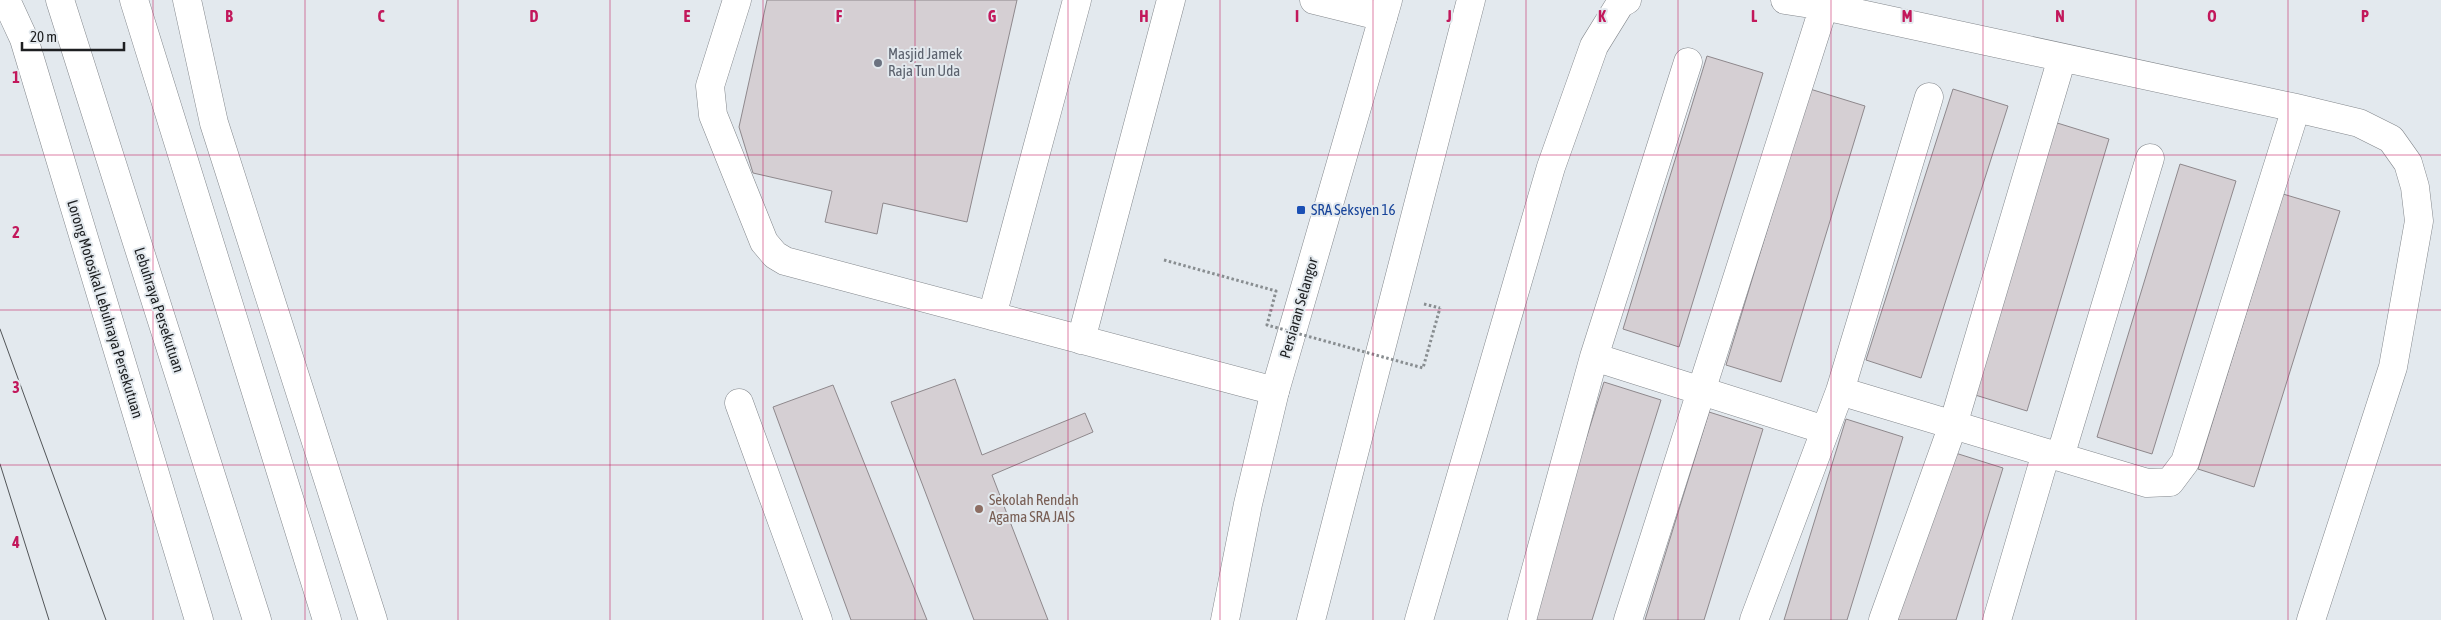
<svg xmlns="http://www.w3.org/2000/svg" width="2441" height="620" font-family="'Asap Condensed',sans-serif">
<rect width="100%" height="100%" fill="#e3e9ee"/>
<path fill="#d5cfd3" stroke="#8e888c" d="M767,0H1017L967,222L883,203L877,234L825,222L832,191L753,173L739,127Z
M1707,56L1763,73L1679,347L1623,329Z
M1810,89L1865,106L1781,382L1726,365Z
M1953,89L2008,106L1921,378L1866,360Z
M2054,122L2109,139L2027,411L1972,394Z
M2180,164L2236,181L2152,454L2097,437Z
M2283,194L2340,211L2254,487L2198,469Z
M955,379L982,455L1085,413L1093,432L992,475L1048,620H974L891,402Z
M1604,382L1661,400L1592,620H1529Z
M833,385L927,620H851L773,407Z
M1709,412L1763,429L1704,620H1645Z
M1846,419L1903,437L1847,620H1784Z
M1949,451L2003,468L1956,620H1896Z"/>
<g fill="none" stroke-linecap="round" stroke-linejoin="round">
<defs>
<path id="minor" d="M6,0L24,39L199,620
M187,0L214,123L373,620
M737,0L710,86L713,115L764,242L775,255L785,261L1275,391
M1314,0L1383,17
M1785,0L1824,6L2296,108L2359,123L2391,139L2408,163L2415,187L2419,221L2393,367L2311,620
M1688,62L1594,357L1825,430
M992,316L1077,0
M1081,340L1171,0
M1840,391L2147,483L2170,482L2185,462L2296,108
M739,403L818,620
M2060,457L2150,158
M1419,620L1551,167L1594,46L1620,4L1627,0
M1522,620L1594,357
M1628,620L1824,6
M1754,620L1840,391L1929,97
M1883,620L1953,425L2062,58
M1997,620L2046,453"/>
<path id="major" d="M1225,620L1248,504L1275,391L1388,0
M1311,620L1471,0"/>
<path id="highway" d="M60,0L257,620
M134,0L327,620"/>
</defs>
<use href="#minor" stroke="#83878c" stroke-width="29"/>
<use href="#major" stroke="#83878c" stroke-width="29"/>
<use href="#highway" stroke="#83878c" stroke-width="29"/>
<path stroke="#888d90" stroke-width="3" stroke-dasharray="2.5 2.5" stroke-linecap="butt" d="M1424,304L1440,308"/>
<use href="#minor" stroke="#fff" stroke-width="28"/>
<use href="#major" stroke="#fff" stroke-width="28"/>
<use href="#highway" stroke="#fff" stroke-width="28"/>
<path stroke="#525558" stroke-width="1" d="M0,329L106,620
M0,464L49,620"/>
<path stroke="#888d90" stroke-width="3" stroke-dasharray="2.5 2.5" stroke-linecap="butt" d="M1164,260L1276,291L1267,325L1423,368L1440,308"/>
</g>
<path fill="none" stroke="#c2185b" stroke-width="1" stroke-opacity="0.55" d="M153,0V620M305,0V620M458,0V620M610,0V620M763,0V620M915,0V620M1068,0V620M1220,0V620M1373,0V620M1526,0V620M1678,0V620M1831,0V620M1983,0V620M2136,0V620M2288,0V620M0,155H2441M0,310H2441M0,465H2441"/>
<circle fill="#6b7280" stroke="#e3e9ee" stroke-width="2" cx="878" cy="63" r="5"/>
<rect fill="#1a4fb4" stroke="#e3e9ee" stroke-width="2" x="1296" y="205" width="10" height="10" rx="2.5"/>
<circle fill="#8d6e63" stroke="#e3e9ee" stroke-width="2" cx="979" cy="509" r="5"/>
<g text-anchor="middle" stroke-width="4" stroke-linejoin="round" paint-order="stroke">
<g font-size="15" fill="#5b616d" stroke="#e3e9ee" text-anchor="start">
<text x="888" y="59">Masjid Jamek<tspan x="888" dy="17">Raja Tun Uda</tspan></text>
</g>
<g font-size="15" fill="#164399" stroke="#e3e9ee" text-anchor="start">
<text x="1311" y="215">SRA Seksyen 16</text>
</g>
<g font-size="15" fill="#1d1f21" stroke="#e3e9ee">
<text transform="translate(1299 308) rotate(-74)" y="5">Persiaran Selangor</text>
<text transform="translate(105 309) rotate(73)" y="5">Lorong Motosikal Lebuhraya Persekutuan</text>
<text transform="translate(159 310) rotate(72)" y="5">Lebuhraya Persekutuan</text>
</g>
<g font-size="15" fill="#785e54" stroke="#e3e9ee" text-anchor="start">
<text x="989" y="505">Sekolah Rendah<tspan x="989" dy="17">Agama SRA JAIS</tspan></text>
</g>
</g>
<g font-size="16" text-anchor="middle" font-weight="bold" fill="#c2185b" stroke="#e3e9ee" stroke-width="4" stroke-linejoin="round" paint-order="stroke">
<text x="229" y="22">B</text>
<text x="381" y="22">C</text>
<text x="534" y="22">D</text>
<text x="687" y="22">E</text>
<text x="839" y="22">F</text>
<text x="992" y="22">G</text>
<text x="1144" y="22">H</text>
<text x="1297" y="22">I</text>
<text x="1449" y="22">J</text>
<text x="1602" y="22">K</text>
<text x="1754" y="22">L</text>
<text x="1907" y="22">M</text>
<text x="2060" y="22">N</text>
<text x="2212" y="22">O</text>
<text x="2365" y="22">P</text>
<text x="16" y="83">1</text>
<text x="16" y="238">2</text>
<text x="16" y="393">3</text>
<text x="16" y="548">4</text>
</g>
<path d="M22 42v8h102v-8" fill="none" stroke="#1d1f21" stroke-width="2.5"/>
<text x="30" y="42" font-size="15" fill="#1d1f21" stroke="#e3e9ee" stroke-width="4" paint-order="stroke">20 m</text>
</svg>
